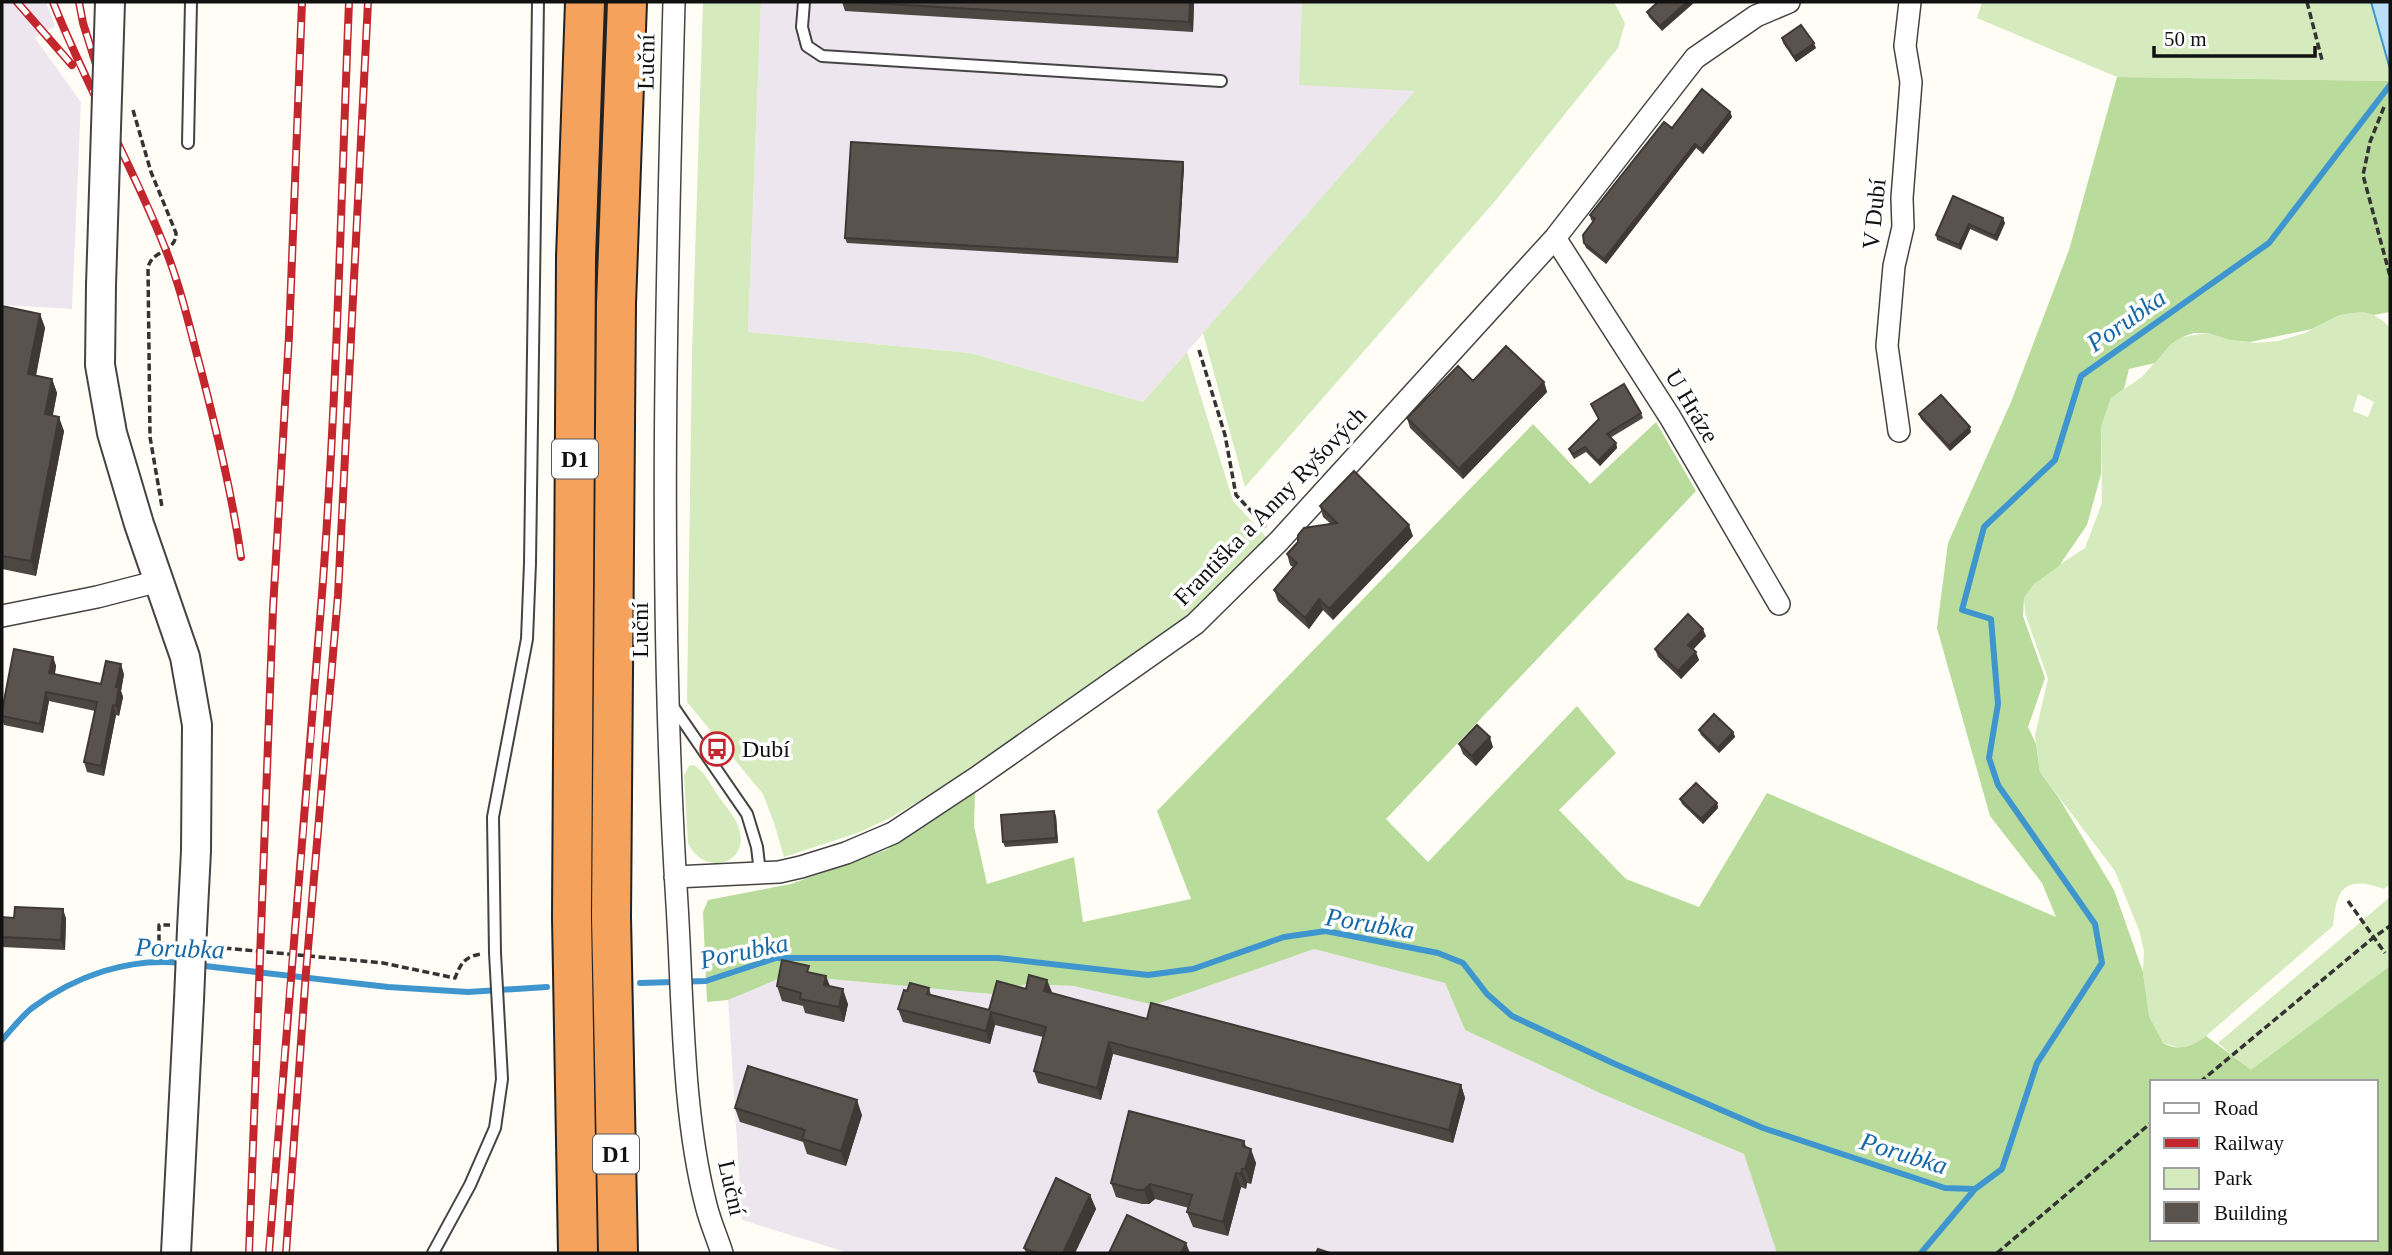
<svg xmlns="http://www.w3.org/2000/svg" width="2392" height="1255" font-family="'Times New Roman',serif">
<rect width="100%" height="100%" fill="#fffdf5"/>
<path fill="#eee6ef" d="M2,2H46L55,26L35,38L81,102L72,309L2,305Z
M761,2H1304L1416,91L1143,402L970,353L748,332Z
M1314,949L1445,983L1465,1030L1602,1094L1744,1154L1778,1252L849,1253L742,1220L728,1000L788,975L991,994L1027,984L1074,986L1154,1005Z"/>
<path fill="#d5ebbd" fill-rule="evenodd" d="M703,2H761L748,332L970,353L1143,402L1187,352L1233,501L1267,538L1180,627L950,783L890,818L860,832L784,857L774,823L763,794L687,702L692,354Z
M1302,2H1614L1625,23L1618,48L1496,200L1245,487L1203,333L1415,91L1299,85Z
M1982,2H2371L2390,69V81L2117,77L1977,18Z
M2362,312C2373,314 2384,319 2390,329V884L2384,889C2345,875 2336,888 2333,926L2199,1042L2180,1048L2163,1043L2149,1016L2143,972L2144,951L2139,930L2115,871L2040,772L2035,735L2048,679L2025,613L2024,598L2034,584L2045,574L2085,548L2102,503L2101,427L2111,398L2142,377L2170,345L2182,337L2208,333L2230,340L2256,343L2278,341L2305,333L2340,315ZM2358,394L2374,402L2368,417L2353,411Z
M693,765C704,770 710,784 717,794C725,806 737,818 740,832C747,867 702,875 688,843L684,775L689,766Z
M2390,897V966L2251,1071L2218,1043Z"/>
<path fill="#b9dc9c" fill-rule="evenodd" d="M2117,77L2390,81V312L2374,315L2362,312L2340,315L2312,329L2250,342L2230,340L2208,333H2194L2182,337L2170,345L2155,363L2129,369L2124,389L2111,398L2101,427V474L2087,525L2059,566L2034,584L2024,598L2023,616L2045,678L2028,727L2036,744L2040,772L2059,798L2114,890L2143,972L2149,1016L2163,1043C2178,1052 2193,1046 2206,1036L2251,1070L2390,966V1253H1777L1744,1154L1602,1094L1465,1030L1445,983L1314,949L1154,1005L1074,986L1027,984L991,994L788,975L728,1000L707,1002L703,912L708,900L791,884L886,850L975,791L974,826L987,884L1074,857L1083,922L1191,899L1157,811L1533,424L1590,484L1656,422L1696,491L1386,819L1428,862L1577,706L1616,753L1559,810L1626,879L1699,907L1767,793L2056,917L2042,883L1990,816L1937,628L1948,543L2011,402L2069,250ZM2152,1082H2376V1239H2152Z"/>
<path fill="#b9e0f7" stroke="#3f96cf" stroke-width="2" d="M2371,2H2390V69Z"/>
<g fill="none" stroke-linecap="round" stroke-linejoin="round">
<path stroke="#3f96cf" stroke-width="6" d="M196,965L388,987L468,992L547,987
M640,983L706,981L776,958H998L1148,975L1193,969L1284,937L1326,931L1438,953L1463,963L1487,994L1512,1016L1615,1064L1763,1128L1945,1188L1975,1189L2002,1169L2037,1063L2102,963L2095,924L1998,785L1989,758L1998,704L1991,619L1962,610L1984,527L2055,460L2081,376L2269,243L2390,85
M2,1040C11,1030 21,1017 32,1008C75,976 129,957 182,963
M1921,1253L1975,1189"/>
<defs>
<path id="service" d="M804,2L802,27L807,46L822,56L1221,81
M188,143L191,2
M672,705L747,814L757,847L760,873
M433,1253L470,1185L495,1128L502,1079L495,953L493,817L527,639L530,563L538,2"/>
<path id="minor" d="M674,2C666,302 658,604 677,904C683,1001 682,1112 706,1205C710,1222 717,1237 722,1253
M1555,238L1670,417L1779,604
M1899,431L1887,346L1894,266L1903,227L1902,198L1911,82L1905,46L1910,2
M2,616L97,597L159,581
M675,877L779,872L801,867L846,853L893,833L976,778L1195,624L1279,541L1555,238L1695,58L1756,16L1789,2"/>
<path id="tertiary" d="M101,285L100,365L112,433L139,524L185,657L197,725L196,851L192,929
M176,1253L189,1000"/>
<path id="motorway" d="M578,1253L572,917L576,258L585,2
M618,1253L611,917L616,304L627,2"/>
</defs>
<use href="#service" stroke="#444" stroke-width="14"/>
<use href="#minor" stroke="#444" stroke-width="24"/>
<use href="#tertiary" stroke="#444" stroke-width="32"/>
<use href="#motorway" stroke="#222" stroke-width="42"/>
<path stroke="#333" stroke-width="3.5" stroke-dasharray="7 3.5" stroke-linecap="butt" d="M2307,2L2322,60
M2384,107L2370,142L2363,175L2390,276
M133,110L151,172L176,233C176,253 153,249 148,267L150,437L162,507
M1199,350L1225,435L1236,495L1266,527
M2348,901L2385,953
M168,944L159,943V925H170
M214,947L383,963L455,978C461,963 465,956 482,954
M2200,1082L2374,937L2390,926
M1997,1253L2152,1122"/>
<use href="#service" stroke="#fff" stroke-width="10"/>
<use href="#minor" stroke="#fff" stroke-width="21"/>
<use href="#tertiary" stroke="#fff" stroke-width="28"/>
<use href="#motorway" stroke="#f5a25d" stroke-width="38"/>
<defs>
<path id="rail" d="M17,2L72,65
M53,2C86,86 132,164 165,248C181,288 190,329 201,370C217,433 232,494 241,557
M79,2L83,23L112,115
M249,1253L273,609L289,336L302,2
M269,1253C285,1033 306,814 322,594C337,397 341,199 349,2
M286,1253L306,972L338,595L368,2"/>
</defs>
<use href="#rail" stroke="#c4262e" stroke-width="8"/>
<use href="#rail" stroke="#fff" stroke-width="5" stroke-dasharray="16" stroke-linecap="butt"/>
<defs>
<path id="tertiary-bridge" d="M101,285L110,2
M189,1000L192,929"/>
</defs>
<use href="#tertiary-bridge" stroke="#444" stroke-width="32" stroke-linecap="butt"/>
<use href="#tertiary-bridge" stroke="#fff" stroke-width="28"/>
</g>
<path fill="#4d4742" d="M842,2H1194L1193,32L845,11Z
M1658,2L1662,31L1649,17L1647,12Z
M1782,38L1816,48L1796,62L1783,43Z
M1730,112L1732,117L1703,154L1696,148L1606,264L1586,248L1584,243L1594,222L1591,220L1590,215L1672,128Z
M1183,162L1184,167L1178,263L847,243L845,238Z
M1953,196L2005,223L1997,241L1970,229L1961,250L1937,240L1936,235Z
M2,306L40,314L45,328L36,376L52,379L57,393L53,415L64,431L36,576L2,569Z
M1473,381L1544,382L1547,392L1463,479L1410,428L1407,418Z
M1591,404L1641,413L1643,418L1610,438L1616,443L1617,448L1600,466L1586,452L1574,459L1571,454L1569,449L1599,419Z
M1919,414L1971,432L1950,451L1921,419Z
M1320,506L1413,536L1333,620L1323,610L1309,629L1278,601L1274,590L1294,568L1290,565L1287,554L1331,524L1323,517Z
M1706,636L1693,649L1699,660L1681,679L1658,657L1655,649Z
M53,657L56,666L55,674L101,684L124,674L121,691L123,697L119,716L116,715L104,776L87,772L84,762L95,711L49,701L43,733L4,725L2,719V711Z
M1699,730L1733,732L1735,737L1719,753L1701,735Z
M1459,744L1493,747L1476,766L1463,754Z
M1680,799L1717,803L1718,808L1703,824L1682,804Z
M1056,816L1058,843L1005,847L1003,842Z
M2,917L66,918L65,950L2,947Z
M811,973L826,976L830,986L848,1004L844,1022L805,1013L803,1006L782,1001L777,986Z
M929,988L931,995L989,1010L1026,989L1052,992V993L1147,1019L1461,1085L1465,1098L1453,1143L1113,1054L1101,1100L1038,1083L1034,1071L1043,1037L995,1025L990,1044L903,1022L898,1009L907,991Z
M735,1108L862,1115L846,1166L807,1154L803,1142L740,1122Z
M1246,1148L1256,1163L1251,1184L1247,1183L1246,1189L1241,1187L1228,1236L1193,1227L1187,1212L1189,1208L1155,1199L1149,1204H1142L1116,1197L1111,1183Z
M1090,1195L1096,1209L1075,1253H1026L1024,1248Z"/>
<path fill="#3f3936" d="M1190,2H1194L1193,32L1189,22Z
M1687,2H1695L1662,31L1660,26Z
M1814,43L1816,48L1796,62L1794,57Z
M1730,112L1732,117L1703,154L1701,149Z
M1695,144L1696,148L1606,264L1604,259Z
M1183,162L1184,167L1178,263L1177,258Z
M2003,218L2005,223L1997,241L1995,236Z
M1969,224L1970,229L1961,250L1959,245Z
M40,314L45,328L33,389L28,374Z
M52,379L57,393L50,428L45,414Z
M1544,382L1547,392L1463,479L1459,469Z
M59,417L64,431L36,576L31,561Z
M1970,427L1971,432L1950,451L1949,446Z
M1616,443L1617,448L1600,466L1598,461Z
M1409,525L1413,536L1333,620L1329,609Z
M1319,599L1323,610L1309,629L1305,618Z
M1703,629L1706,636L1691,652L1688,645Z
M1696,652L1699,660L1681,679L1678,671Z
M53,657L56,666L53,683L49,673Z
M121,664L124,674L121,691L123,697L119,716L116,706V687Z
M46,692L49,701L43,733L40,724Z
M113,705L116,715L104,776L101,766Z
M1733,732L1735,737L1719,753L1718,748Z
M1490,737L1493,747L1476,766L1472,756Z
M1717,803L1718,808L1703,824L1701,819Z
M1054,811L1056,816L1058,843L1056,838Z
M63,909L66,918L65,950L61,940Z
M826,976L831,990L824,985Z
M1047,980L1052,992L1049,1004L1044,991Z
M843,989L848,1004L844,1022L839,1007Z
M991,1012L995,1025L990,1044L986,1031Z
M1109,1042L1113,1054L1101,1100L1097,1088Z
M1461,1085L1465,1098L1453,1143L1449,1130Z
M857,1100L862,1115L846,1166L841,1151Z
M1244,1141L1249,1155L1251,1149L1256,1163L1251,1184L1245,1169L1243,1146Z
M1242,1169L1247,1183L1246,1189L1241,1174Z
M1236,1173L1241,1187L1228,1236L1223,1222Z
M1150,1184L1155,1199L1149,1204L1144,1190Z
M1090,1195L1096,1209L1075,1253H1063Z
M1186,1243L1190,1253H1181Z"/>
<path fill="#5a524d" stroke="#3f3936" stroke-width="2" d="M855,2H1190L1189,22Z
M1658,2H1687L1660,26L1647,12Z
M1801,25L1814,43L1794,57L1782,38Z
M1702,89L1730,112L1701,149L1695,144L1604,259L1584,243L1583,235L1595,219L1590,215L1664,122L1672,128Z
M851,142L1183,162L1177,258L845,238Z
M1953,196L2003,218L1995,236L1969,224L1959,245L1936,235Z
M2,306L40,314L28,374L52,379L45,414L59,417L31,561L2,556Z
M1506,346L1544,382L1459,469L1407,418L1458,366L1473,381Z
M1624,384L1641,413L1607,434L1616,443L1598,461L1585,447L1573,454L1569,449L1599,419L1591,404Z
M1941,395L1970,427L1949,446L1919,414Z
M1354,471L1409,525L1329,609L1319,599L1305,618L1274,590L1297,563L1287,554L1298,542V535L1304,528L1337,523L1320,506Z
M1688,614L1703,629L1688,645L1696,652L1678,671L1655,649Z
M14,649L53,657L49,673L101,684L106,661L121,664L116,687H119L116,706L113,705L101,766L84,762L97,702L46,692L40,724L2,716V711Z
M1714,714L1733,732L1718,748L1699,730Z
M1477,725L1490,737L1472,756L1459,744Z
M1696,783L1717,803L1701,819L1680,799Z
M1054,811L1056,838L1003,842L1001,815Z
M15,907L63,909L61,940L2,937V917L14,918Z
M782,960L809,966L807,972L826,976L824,985L843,989L839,1007L800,999L801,993L777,986Z
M1029,975L1047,980L1044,991L1147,1019L1151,1003L1461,1085L1449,1130L1109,1042L1097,1088L1034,1071L1046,1027L991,1012L986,1031L898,1009L904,990L907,991L910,983L929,988L927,994L989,1010L997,981L1026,989Z
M748,1066L857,1100L841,1151L802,1139L805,1130L735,1108Z
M1129,1111L1244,1141L1243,1146L1251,1149L1245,1169H1242L1241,1174L1236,1173L1223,1222L1187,1212L1192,1195L1150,1184L1144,1190H1137L1111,1183Z
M1056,1178L1090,1195L1063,1253H1036L1024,1248Z
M1127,1215L1186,1243L1181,1253H1109Z
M1318,1249L1330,1253H1316Z"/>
<defs>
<symbol id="bus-ring" viewBox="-11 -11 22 22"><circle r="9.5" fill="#fff" stroke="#c4262e" stroke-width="1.5"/><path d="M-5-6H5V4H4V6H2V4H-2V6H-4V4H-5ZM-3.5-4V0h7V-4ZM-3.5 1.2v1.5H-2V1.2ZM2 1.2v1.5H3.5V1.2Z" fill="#c4262e"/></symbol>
</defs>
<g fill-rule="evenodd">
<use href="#bus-ring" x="698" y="730" width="38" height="38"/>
</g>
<g text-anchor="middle" stroke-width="7" stroke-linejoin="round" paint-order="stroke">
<g fill="#fff" stroke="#585858" stroke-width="2">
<rect x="552" y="439.5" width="46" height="39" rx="5"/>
<rect x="593" y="1134.5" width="46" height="39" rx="5"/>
</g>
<g font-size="23" font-weight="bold" fill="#111">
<text x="575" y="467">D1</text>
<text x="616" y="1162">D1</text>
</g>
<g font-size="24" fill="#111" stroke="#fff">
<text transform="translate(646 62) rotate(-89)" y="8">Luční</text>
<text transform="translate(1874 214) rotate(-84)" y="8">V Dubí</text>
<text transform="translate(1692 406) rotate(59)" y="8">U Hráze</text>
<text transform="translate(1270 506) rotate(-46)" y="8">Františka a Anny Ryšových</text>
<text transform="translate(640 630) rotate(-90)" y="8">Luční</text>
<text transform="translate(732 1188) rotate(77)" y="8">Luční</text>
</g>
<g font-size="24" fill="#111" stroke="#fff" text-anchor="start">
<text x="742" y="757">Dubí</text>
</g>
<g font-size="26" font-style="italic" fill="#1768a6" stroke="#fff">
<text transform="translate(2126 320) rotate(-35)" y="9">Porubka</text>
<text transform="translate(1370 923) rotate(9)" y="9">Porubka</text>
<text transform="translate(180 948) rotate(2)" y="9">Porubka</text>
<text transform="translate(744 951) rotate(-12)" y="9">Porubka</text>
<text transform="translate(1904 1153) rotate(17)" y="9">Porubka</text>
</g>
</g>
<rect width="2392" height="1255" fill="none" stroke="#111111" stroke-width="7"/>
<rect x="2150" y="1080" width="228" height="161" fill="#ffffff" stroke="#a0a0a0" stroke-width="2"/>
<rect x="2164" y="1103" width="35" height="10" fill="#ffffff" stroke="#a0a0a0" stroke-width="2"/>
<text x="2214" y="1115" font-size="21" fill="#111111">Road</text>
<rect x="2164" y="1138" width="35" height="10" fill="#c4262e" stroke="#a0a0a0" stroke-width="2"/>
<text x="2214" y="1150" font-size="21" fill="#111111">Railway</text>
<rect x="2164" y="1168" width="35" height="21" fill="#d5ebbd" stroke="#a0a0a0" stroke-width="2"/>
<text x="2214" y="1185" font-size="21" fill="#111111">Park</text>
<rect x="2164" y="1202" width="35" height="21" fill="#5a524d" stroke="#a0a0a0" stroke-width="2"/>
<text x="2214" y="1220" font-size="21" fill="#111111">Building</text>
<path d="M2154 46v10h161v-10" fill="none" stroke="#111111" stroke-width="3.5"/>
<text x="2164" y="46" font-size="21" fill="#111111" stroke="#ffffff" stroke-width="5" paint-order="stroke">50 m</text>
</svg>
